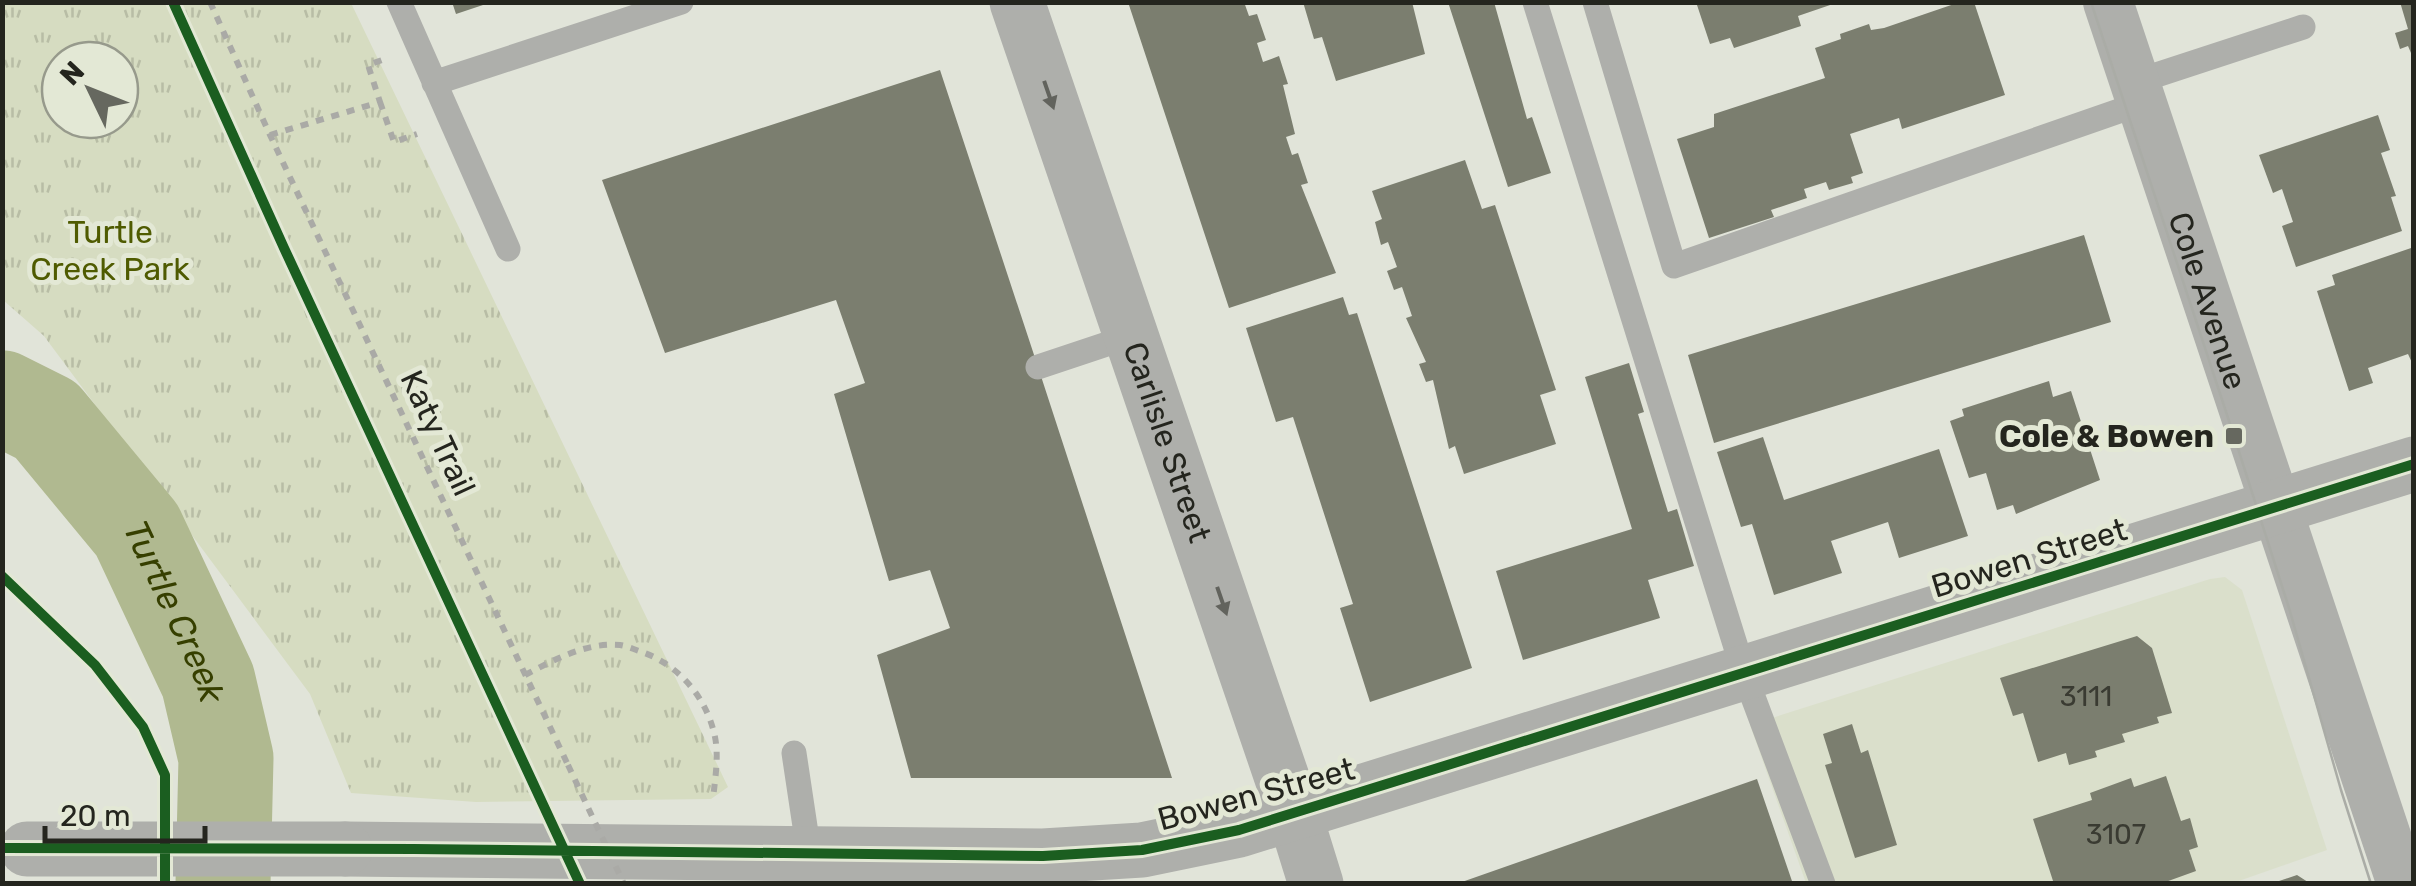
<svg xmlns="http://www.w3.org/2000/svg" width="2416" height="886" font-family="Rubik,sans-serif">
<defs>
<pattern id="park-tufts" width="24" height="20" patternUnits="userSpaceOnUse" patternTransform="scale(2.5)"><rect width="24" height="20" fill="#d6dcc1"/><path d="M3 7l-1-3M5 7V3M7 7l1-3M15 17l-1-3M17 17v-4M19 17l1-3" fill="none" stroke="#b8bda5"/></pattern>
</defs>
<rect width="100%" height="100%" fill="#e1e4d9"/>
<path fill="#dadfcb" d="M2225,577L2242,590L2327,850L2233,883H1806L1750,725L2210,579Z"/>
<path fill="url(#park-tufts)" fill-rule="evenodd" d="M3,2L351,3L728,787L711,799L476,802L351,793L310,694L44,336L3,300ZM60,60H120V120H60Z"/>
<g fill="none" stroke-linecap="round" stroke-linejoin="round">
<path stroke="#b0b990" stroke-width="95" id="s1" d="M2,398L46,420L137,530L208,681L226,758L223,884"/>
</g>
<path fill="#7b7e6f" d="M452,2H489V3L456,14Z
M1128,2H1244L1249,16L1257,14L1266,40L1257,43L1263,62L1279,56L1288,84L1283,85L1295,134L1286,137L1292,155L1298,153L1308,183L1301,185L1336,273L1229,308Z
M1303,2H1412L1425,54L1336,81L1322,37L1314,39Z
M1448,2H1494L1527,119L1532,117L1551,173L1508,187Z
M1696,2H1836V3L1798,16L1801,26L1734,48L1730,38L1710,44Z
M1960,2H1974L2005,95L1902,129L1899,118L1850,134L1863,173L1851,177L1853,183L1829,190L1826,182L1804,189L1807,198L1771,210L1774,217L1709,238L1677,139L1714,127V114L1825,78L1815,48L1841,39L1840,34L1869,24L1871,30L1884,28Z
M2400,2H2414V60L2408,46L2400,49L2395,33L2408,29Z
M940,70L1038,367L1172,778H911L877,655L950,628L930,570L889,581L834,394L865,383L836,300L665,353L602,180Z
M2378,115L2390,150L2381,153L2396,196L2391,197L2402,231L2296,267L2282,226L2293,222L2282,189L2273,193L2259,155Z
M1465,160L1482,209L1495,205L1556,390L1540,395L1556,444L1464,474L1455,446L1449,449L1433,380L1426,382L1419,364L1426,362L1406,318L1412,316L1402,287L1394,290L1387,271L1397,267L1388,242L1381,245L1375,222L1382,219L1372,191Z
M2084,235L2111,322L1714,443L1688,355Z
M2414,247V367L2408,354L2368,368L2373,383L2349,391L2317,291L2335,285L2332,275Z
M1343,297L1349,315L1357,313L1472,668L1370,702L1340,608L1353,604L1293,417L1276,422L1246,328Z
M1629,363L1644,412L1638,414L1668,512L1677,509L1694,566L1648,580L1660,618L1523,660L1496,571L1632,529L1585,377Z
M2049,381L2053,397L2071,391L2100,480L2016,514L2013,505L1997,510L1986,473L1969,478L1950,421L1964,416L1962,409Z
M1763,437L1784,500L1939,449L1968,536L1899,558L1888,522L1831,541L1842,573L1774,595L1752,524L1741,527L1717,452Z
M2137,636L2152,648L2172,713L2157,717L2159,723L2122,734L2125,742L2095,751L2097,757L2069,765L2066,753L2038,762L2023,713L2013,716L2000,678Z
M1852,724L1861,753L1868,750L1897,845L1855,858L1825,765L1832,763L1823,734Z
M2166,776L2181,821L2190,818L2198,847L2189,850L2196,871L2160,884H2054L2033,819L2092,800L2090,793L2131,778L2134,787Z
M1757,779L1793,884H1459V883Z
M2297,875L2311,884H2273V883Z"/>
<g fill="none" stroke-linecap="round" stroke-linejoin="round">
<path stroke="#aaaaa6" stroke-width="6" stroke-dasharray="8 8" stroke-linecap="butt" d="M210,2L270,135L568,765
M380,102L394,142L417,134
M270,135L380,102L368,65L382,60
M2,576C55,627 166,718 165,794
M525,675C554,660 586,642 620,645C627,646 636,650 642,652C679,665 707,698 715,737C719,757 715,779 713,799"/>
<path stroke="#aeafab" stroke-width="25" d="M399,2L508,249
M1535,2L1744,673L1823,884
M1595,2L1674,266L2142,103
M2135,82L2303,27
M434,83L681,2
M1038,367L1131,336
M794,753L809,853"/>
<path stroke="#aeafab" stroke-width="50" id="s2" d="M2108,2L2402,884"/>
<g stroke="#aeafab" stroke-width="55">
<path id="s3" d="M1017,2L1294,813L1316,884"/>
<path d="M345,849L1043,856L1142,850L1239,830L2414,464"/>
</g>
<path stroke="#aaaca6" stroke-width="2.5" d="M2091,2L2234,436L2289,608L2341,790L2371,884"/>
<path stroke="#aaaaa6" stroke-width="6" stroke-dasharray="8 8" stroke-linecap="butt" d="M568,765L624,884"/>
<path stroke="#aeafab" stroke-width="55" d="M27,849H345"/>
<defs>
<path id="cycleway" d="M173,2L284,248L580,884
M2,576L95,665L143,727L165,775V884
M2,848L414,849L1043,856L1142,850L1239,830L2414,464"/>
</defs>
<use href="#cycleway" stroke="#e3e8d5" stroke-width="16"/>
<use href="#cycleway" stroke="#1b5e20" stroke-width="10"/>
</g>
<defs><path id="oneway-solid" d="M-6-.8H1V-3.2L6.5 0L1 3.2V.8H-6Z" transform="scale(2.5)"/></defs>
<g fill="#62635d">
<use href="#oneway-solid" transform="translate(1049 95) rotate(71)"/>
<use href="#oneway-solid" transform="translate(1222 601) rotate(71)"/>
</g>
<rect fill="#66685f" stroke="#e3e8d5" stroke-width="4" x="2224" y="426" width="20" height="20" rx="5"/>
<g text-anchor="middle" stroke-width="10" stroke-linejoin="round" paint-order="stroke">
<g font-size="28" fill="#3a3b32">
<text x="2086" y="706">3111</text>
<text x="2116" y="844">3107</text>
</g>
<g font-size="32" fill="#4f5b01" stroke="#e3e8d5">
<text x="110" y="243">Turtle<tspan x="110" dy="37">Creek Park</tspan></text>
</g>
<g font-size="32" fill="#24251e" stroke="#e3e8d5">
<text dy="11" stroke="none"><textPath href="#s2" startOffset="315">Cole Avenue</textPath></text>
<text transform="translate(438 433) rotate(65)" y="11">Katy Trail</text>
<text dy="11" stroke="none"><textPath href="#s3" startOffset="465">Carlisle Street</textPath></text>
<text transform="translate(2029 558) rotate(-17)" y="11">Bowen Street</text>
<text transform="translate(1256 794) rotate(-15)" y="11">Bowen Street</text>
</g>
<g font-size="32" font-weight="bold" fill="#24251e" stroke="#e3e8d5" text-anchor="end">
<text x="2214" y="447">Cole &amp; Bowen</text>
</g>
<g font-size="35" font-style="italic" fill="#363f00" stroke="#e3e8d5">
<text dy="12" stroke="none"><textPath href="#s1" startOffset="282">Turtle Creek</textPath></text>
</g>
</g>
<rect width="2416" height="886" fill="none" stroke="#24251e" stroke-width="10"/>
<g transform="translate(90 90) rotate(313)"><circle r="48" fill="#e3e8d5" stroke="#979a8c" stroke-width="2.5"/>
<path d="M0-8L18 38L0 25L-18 38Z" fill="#66685f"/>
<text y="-15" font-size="28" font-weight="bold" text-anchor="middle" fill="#24251e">N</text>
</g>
<path d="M45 826v15h160v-15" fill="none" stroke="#24251e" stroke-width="5"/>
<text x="60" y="826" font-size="30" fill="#24251e" stroke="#e3e8d5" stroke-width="8" paint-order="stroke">20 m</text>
</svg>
